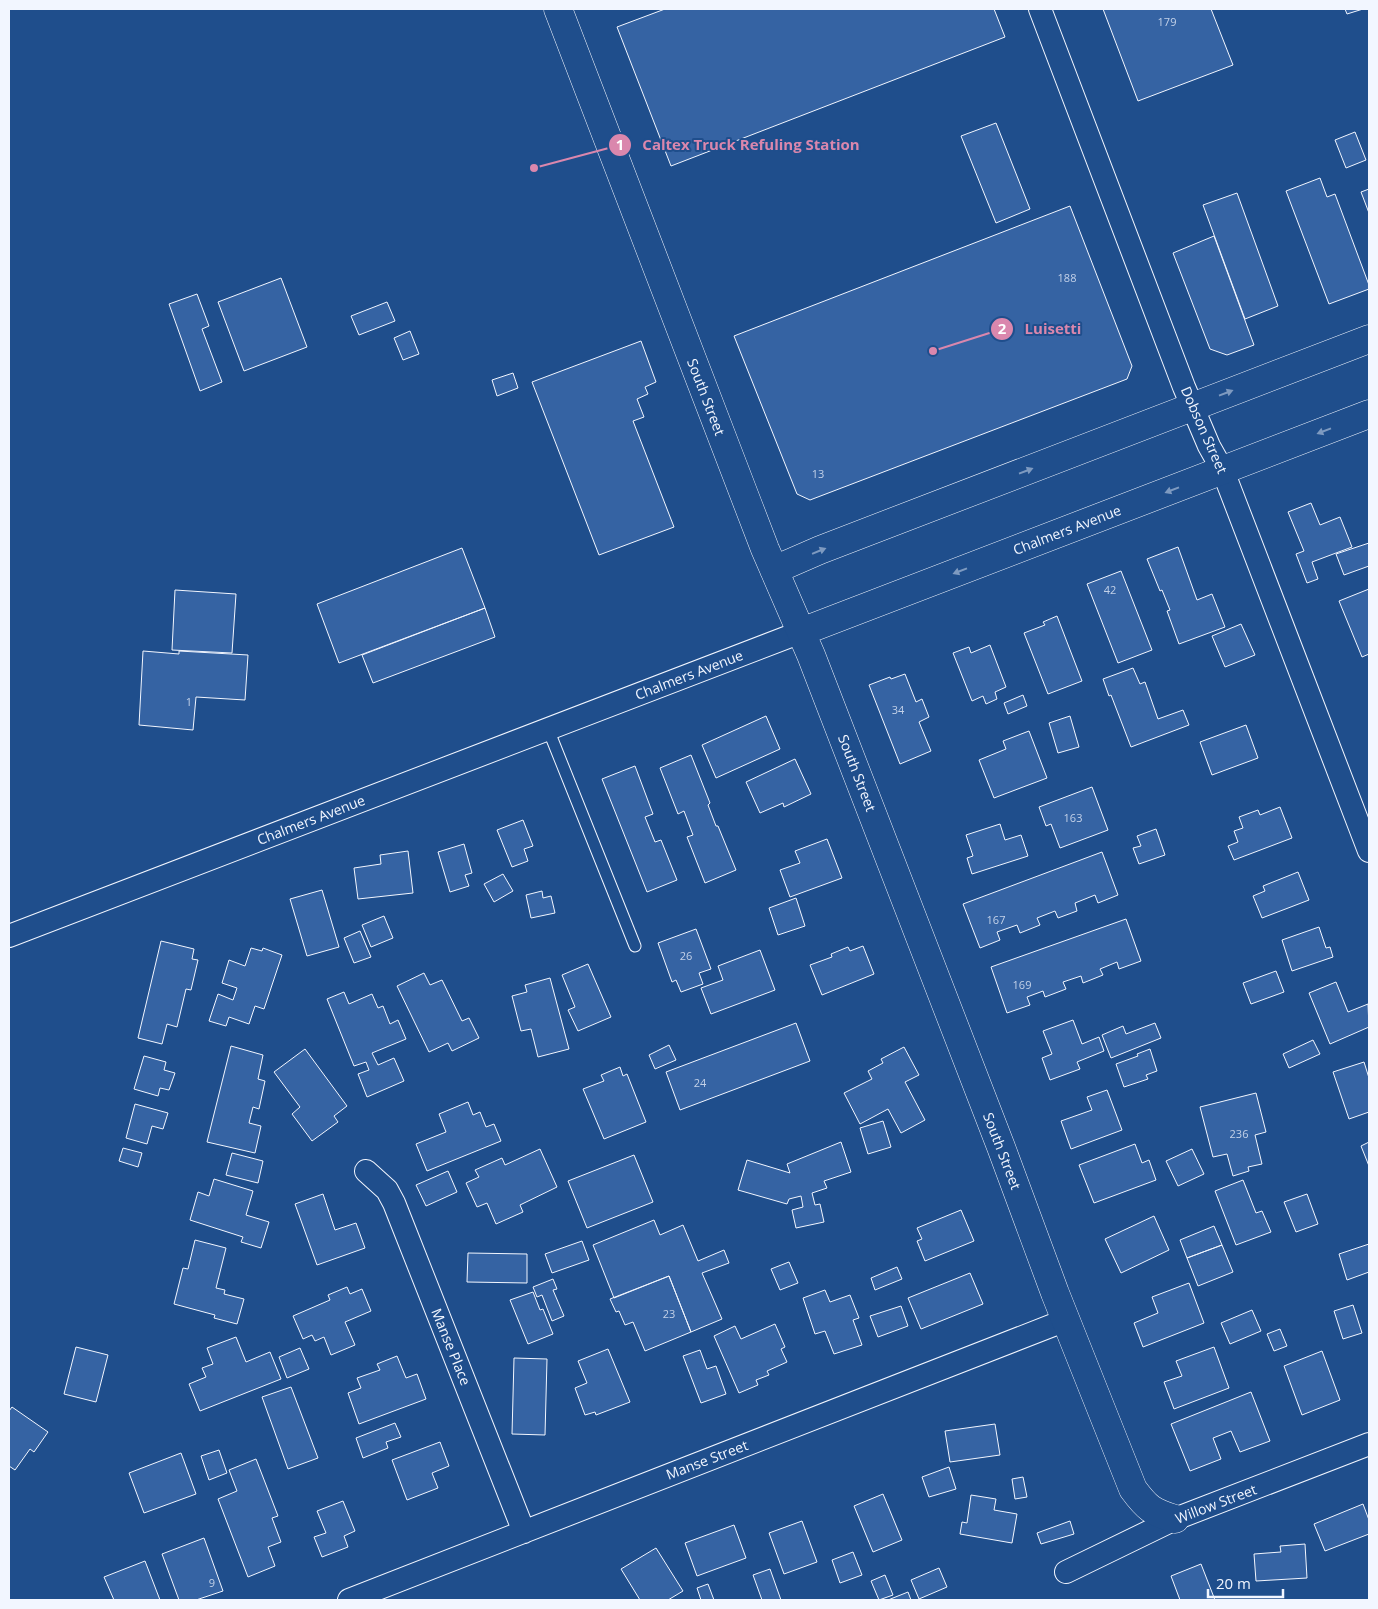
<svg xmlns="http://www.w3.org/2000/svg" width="1378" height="1609" font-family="'Open Sans',sans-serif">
<rect width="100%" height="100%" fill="#1f4e8c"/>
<path fill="#3563a3" stroke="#f2f6ff" d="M665,9H994L1005,37L671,166L617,27Z
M1103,9H1211L1233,65L1138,101Z
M1345,9H1363L1347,14Z
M996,123L1030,209L996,223L961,136Z
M1355,132L1366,160L1346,168L1335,140Z
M1320,178L1327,197L1335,194L1369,285V289L1329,304L1286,191Z
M1369,189V213L1361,192Z
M1237,193L1278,306L1245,319L1203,205Z
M1070,206L1132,366L1127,379L810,500L797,494L734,336Z
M1214,236L1254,345L1227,355L1210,349L1173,253Z
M281,278L307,347L244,371L218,302Z
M197,294L209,326L202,329L222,382L200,391L169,304Z
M387,302L395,321L359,335L351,316Z
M410,331L419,354L403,360L394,338Z
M641,341L656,382L645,387L648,394L637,399L644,417L633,421L674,527L599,555L532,382Z
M513,373L518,388L497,396L492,380Z
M1311,503L1320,525L1340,517L1352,547L1312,562L1318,579L1307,583L1296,554L1304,551L1288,512Z
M1369,543V566L1344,575L1336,554Z
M1178,547L1197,600L1212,594L1225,627L1179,644L1167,611L1170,610L1162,590L1160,591L1147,559Z
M462,548L485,608L339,663L317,604Z
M1121,571L1152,650L1118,663L1087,584Z
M1369,589V654L1362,657L1339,601Z
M175,590L236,594L232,653L172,650Z
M485,608L495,637L373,683L362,655Z
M1057,616L1082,681L1048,694L1024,633L1045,625L1043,622Z
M1241,624L1255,655L1225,667L1212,636Z
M990,645L1006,687L995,692L997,699L986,704L983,696L972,701L953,653L969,647L971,653Z
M143,651L179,654V651L248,655L245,700L196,697L193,730L139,725Z
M1133,668L1140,684L1145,682L1158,719L1183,710L1189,725L1131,747L1111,695L1109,696L1103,679Z
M905,674L916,702L922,699L929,717L919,722L931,751L900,764L869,685L890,677L891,679Z
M1023,695L1027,706L1008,714L1004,703Z
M766,716L780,749L716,778L702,745Z
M1070,716L1079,747L1058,753L1049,723Z
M1246,725L1258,758L1212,775L1200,742Z
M1029,731L1047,778L994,798L979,760L1006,749L1003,741Z
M691,755L710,803L708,805L716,826H718L736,870L705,883L687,837L693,835L684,811L678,814L660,768Z
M795,759L811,794L784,807L783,803L760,813L746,782Z
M635,766L653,814L645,817L655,842L661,840L677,880L647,892L602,779Z
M1092,787L1108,830L1060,848L1051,824L1046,826L1039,807Z
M1280,807L1292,838L1234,860L1228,846L1238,842L1234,831L1243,828L1239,817L1258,810L1260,815Z
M523,820L533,846L524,849L528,861L512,867L497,830Z
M1000,824L1005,840L1021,835L1028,856L972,874L967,858L973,856L966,835Z
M1156,829L1165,855L1139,864L1133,848L1141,846L1137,836Z
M827,839L842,878L790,897L780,870L800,863L795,851Z
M464,844L472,873L465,875L469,886L450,892L438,852Z
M408,851L413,893L358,899L354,868L381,864L380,855Z
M1102,852L1118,895L1098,903L1095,895L1075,903L1077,911L1058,918L1055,911L1037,918L1040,925L1020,933L1017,925L997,932L1000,940L980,948L963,904Z
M1298,872L1309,900L1262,918L1253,896L1265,891L1263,886Z
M503,874L513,891L494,902L484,884Z
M322,890L339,947L307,956L290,899Z
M542,891L543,898L551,896L555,913L531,918L526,895Z
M796,898L805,926L778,935L769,908Z
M384,916L393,938L371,947L362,925Z
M1126,919L1141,961L1119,969L1117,962L1100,969L1103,975L1083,983L1081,976L1063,982L1066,989L1045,997L1043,991L1027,997L1030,1005L1007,1013L991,967Z
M1319,927L1326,948L1330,947L1333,957L1292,971L1282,940Z
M696,929L711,969L699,973L703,984L681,992L676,980L672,982L658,943Z
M360,931L371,957L354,963L344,938Z
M161,941L194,949L192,959L198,960L191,990L186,989L177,1027L167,1024L162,1044L138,1038Z
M863,946L874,974L822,995L810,965L832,957L831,954L848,947L850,951Z
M251,948L262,951L263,948L282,955L264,1009L255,1006L249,1024L229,1017L226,1026L209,1021L218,994L233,1000L237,988L222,983L229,960L245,966Z
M760,950L775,990L711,1014L701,988L723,980L718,966Z
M588,964L611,1017L578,1031L568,1010L575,1007L562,975Z
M1276,971L1284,992L1251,1004L1243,983Z
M424,973L430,985L442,980L462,1021L469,1018L479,1038L452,1051L448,1043L429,1052L397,986Z
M550,978L569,1049L538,1057L531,1029L521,1031L512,996L527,992L525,985Z
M1336,982L1348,1012L1368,1004L1369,1027L1330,1044L1309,993Z
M344,992L349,1004L372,994L378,1008L383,1006L390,1024L398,1020L406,1039L372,1053L378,1065L394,1058L404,1081L367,1097L358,1074L369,1070L366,1062L354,1066L327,999Z
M1073,1020L1082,1044L1099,1037L1104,1051L1077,1062L1080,1069L1050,1080L1042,1058L1052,1054L1043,1031Z
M796,1023L810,1061L680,1110L666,1072Z
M1155,1023L1161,1038L1111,1058L1102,1035L1123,1026L1126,1034Z
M1313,1040L1320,1054L1289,1068L1283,1054Z
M669,1045L676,1060L655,1069L649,1055Z
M231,1046L263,1055L258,1079L265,1081L259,1109L253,1107L249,1123L261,1126L255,1153L207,1142Z
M904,1047L919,1075L905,1082L925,1120L901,1133L888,1109L860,1124L844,1093L872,1079L868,1071L883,1063L881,1059Z
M305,1049L347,1106L334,1116L338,1122L312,1141L292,1114L300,1107L274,1072Z
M1150,1049L1157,1071L1146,1075L1148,1079L1124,1087L1116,1064L1138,1056L1137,1054Z
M144,1056L166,1062L164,1070L175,1073L169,1090L160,1088L158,1096L134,1089Z
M1364,1062L1369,1078V1112L1349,1119L1333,1072Z
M620,1067L623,1076L627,1074L646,1122L604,1139L583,1089L604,1081L601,1075Z
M1107,1090L1122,1130L1071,1149L1061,1121L1092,1110L1087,1097Z
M1256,1093L1266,1132L1255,1135L1262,1164L1248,1167L1249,1171L1233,1176L1227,1154L1213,1157L1200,1107Z
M468,1102L473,1115L480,1112L486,1127L494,1124L501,1141L427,1171L416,1144L446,1132L439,1114Z
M135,1104L168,1113L163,1129L152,1126L147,1144L126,1138Z
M883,1121L891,1147L868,1154L860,1128Z
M841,1142L851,1172L824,1181L827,1188L812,1193L815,1205L820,1204L824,1222L796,1228L792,1210L803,1207L801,1196L789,1199L787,1204L738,1190L747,1160L790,1173L787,1164Z
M1369,1142V1166L1361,1146Z
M1135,1144L1142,1163L1149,1160L1156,1180L1094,1203L1079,1165Z
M123,1148L142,1153L138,1167L119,1161Z
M540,1149L557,1187L520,1205L523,1212L496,1224L487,1203L477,1207L466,1183L479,1177L475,1170L502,1158L505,1165Z
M1192,1149L1204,1174L1178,1186L1166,1161Z
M232,1153L263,1161L258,1183L226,1175Z
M634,1155L653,1202L587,1228L568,1181Z
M448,1171L457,1192L426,1206L416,1185Z
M214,1179L253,1191L246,1215L269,1222L261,1248L241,1242L243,1237L190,1220L198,1192L209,1196Z
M1243,1180L1256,1213L1262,1211L1271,1232L1236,1245L1215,1191Z
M323,1194L335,1230L356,1223L365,1248L317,1265L295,1204Z
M1307,1194L1318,1224L1296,1232L1284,1202Z
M961,1210L974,1241L925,1261L917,1241L922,1239L917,1228Z
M1154,1216L1169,1250L1121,1273L1105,1239Z
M654,1220L660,1235L683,1225L698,1261L724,1250L729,1263L702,1273L722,1319L691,1332L669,1276L614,1298L593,1245Z
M1214,1226L1222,1245L1187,1258L1180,1240Z
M195,1240L226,1248L216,1288L225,1290L224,1294L244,1299L237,1324L214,1318L215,1315L174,1304L183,1268L188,1269Z
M582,1241L589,1260L552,1273L545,1254Z
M1369,1244V1272L1347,1280L1339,1254Z
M1222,1245L1233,1272L1198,1286L1187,1258Z
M468,1253L527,1254V1283L467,1282Z
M789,1262L798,1283L780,1290L771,1269Z
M897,1267L902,1279L875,1290L871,1278Z
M970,1273L983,1304L921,1329L908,1298Z
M669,1276L691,1332L645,1351L633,1322L625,1325L619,1311L616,1312L610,1299Z
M553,1279L557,1289L553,1290L564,1316L552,1321L542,1295L537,1297L533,1287Z
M1189,1283L1204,1323L1143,1347L1134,1323L1158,1313L1152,1297Z
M347,1287L350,1294L362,1289L371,1311L345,1322L355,1345L331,1355L324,1337L315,1341L312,1335L303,1339L293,1316L330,1300L328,1295Z
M825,1290L830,1302L850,1295L859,1318L853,1320L862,1345L834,1354L825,1331L815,1334L803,1298Z
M533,1292L540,1310L543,1309L553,1334L528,1344L510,1300Z
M1353,1305L1362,1333L1343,1339L1334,1311Z
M901,1306L908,1326L878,1337L870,1316Z
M1252,1310L1261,1331L1230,1344L1221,1323Z
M775,1324L785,1347L781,1349L787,1362L767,1371L769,1375L756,1380L758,1385L739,1393L714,1336L735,1326L741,1339Z
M1280,1329L1287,1346L1274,1351L1267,1334Z
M236,1337L246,1362L270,1352L281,1379L200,1411L189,1384L206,1377L202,1368L213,1364L207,1348Z
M76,1347L108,1355L96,1402L64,1394Z
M1214,1347L1229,1388L1174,1409L1164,1382L1182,1376L1176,1361Z
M300,1348L309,1369L287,1378L279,1357Z
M608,1349L630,1402L596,1415L595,1412L585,1415L575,1388L587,1383L578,1361Z
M700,1350L707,1369L716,1366L726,1394L701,1403L683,1356Z
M1322,1351L1340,1400L1302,1415L1284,1366Z
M397,1356L406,1378L417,1374L426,1399L359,1424L348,1393L361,1388L357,1378L380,1370L377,1364Z
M514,1358L547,1359L545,1435L512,1434Z
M291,1387L318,1458L288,1469L262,1397Z
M1251,1392L1270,1441L1240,1452L1231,1431L1213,1438L1221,1459L1190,1471L1171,1424Z
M12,1407L48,1432L34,1452L30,1449L15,1470L9,1466V1411Z
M395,1423L401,1437L386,1442L388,1448L363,1458L356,1438Z
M995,1424L1000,1455L950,1462L945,1431Z
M440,1442L449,1466L432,1473L438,1488L407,1500L392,1460Z
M219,1450L227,1473L209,1480L201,1456Z
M181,1453L196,1494L144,1513L129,1473Z
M256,1459L278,1516L272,1518L281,1542L268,1547L275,1566L248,1577L218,1499L237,1491L229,1470Z
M949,1467L956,1489L929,1497L922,1477Z
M1023,1477L1027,1497L1015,1499L1012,1479Z
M883,1494L902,1540L873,1552L854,1506Z
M971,1495L996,1499L994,1510L1017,1514L1012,1543L960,1534L962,1522L967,1523Z
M343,1501L355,1531L344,1536L348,1547L322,1557L314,1537L326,1533L317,1511Z
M1363,1504L1369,1520V1534L1325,1551L1314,1524Z
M802,1521L817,1562L784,1574L769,1533Z
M1070,1521L1074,1534L1041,1544L1037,1533Z
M734,1525L746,1558L697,1576L685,1543Z
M204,1538L223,1591L196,1600H179L162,1554Z
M1305,1544L1307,1578L1256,1581L1254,1554L1281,1552L1280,1546Z
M656,1548L683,1591L668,1600H640L621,1569Z
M853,1552L862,1575L840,1583L832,1560Z
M145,1561L160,1600H114L104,1577Z
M1201,1564L1215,1600H1180L1171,1576Z
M939,1568L947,1587L919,1599L911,1580Z
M770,1569L781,1600H762L753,1575Z
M885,1575L893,1595L879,1600L871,1581Z
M708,1584L714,1600H701L697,1588Z
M908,1592L911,1600H888Z"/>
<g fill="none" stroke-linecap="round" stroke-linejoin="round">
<defs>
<path id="lane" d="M548,729L635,946"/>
<path id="street" d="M1040,9L1184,387L1209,446L1223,471L1369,851
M9,936L801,632
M366,1171L387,1190L394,1203L524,1532
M1066,1572L1175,1519L1369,1444
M349,1600L1066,1320"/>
<path id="secondary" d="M558,9L765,549L811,655L1001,1147L1055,1293L1133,1489C1147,1508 1152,1512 1175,1519
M774,570L820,550L1369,339
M801,632L1369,414"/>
</defs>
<use href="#lane" stroke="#f2f6ff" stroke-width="13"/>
<use href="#street" stroke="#f2f6ff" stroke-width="24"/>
<use href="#secondary" stroke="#f2f6ff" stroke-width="29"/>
<use href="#lane" stroke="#1f4e8c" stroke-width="11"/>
<use href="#street" stroke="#1f4e8c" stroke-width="22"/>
<use href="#secondary" stroke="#1f4e8c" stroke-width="28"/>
</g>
<defs><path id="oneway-solid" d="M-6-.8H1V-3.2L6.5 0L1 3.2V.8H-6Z" transform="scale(1.25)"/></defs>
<g fill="#7e9ac0">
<use href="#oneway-solid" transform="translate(1226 393) rotate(-21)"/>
<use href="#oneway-solid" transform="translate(1324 431) rotate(159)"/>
<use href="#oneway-solid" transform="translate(1026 471) rotate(-21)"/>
<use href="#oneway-solid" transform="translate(1172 490) rotate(159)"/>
<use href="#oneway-solid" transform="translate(819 551) rotate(-22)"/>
<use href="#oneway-solid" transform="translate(960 571) rotate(159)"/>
</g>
<g text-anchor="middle" stroke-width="4" stroke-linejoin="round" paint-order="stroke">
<g font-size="11" fill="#c3d1e8">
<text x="1167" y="26">179</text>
<text x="1067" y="282">188</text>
<text x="818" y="478">13</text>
<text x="1110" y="594">42</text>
<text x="189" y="706">1</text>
<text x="898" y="714">34</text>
<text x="1073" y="822">163</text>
<text x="996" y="924">167</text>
<text x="686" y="960">26</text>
<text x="1022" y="989">169</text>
<text x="700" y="1087">24</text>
<text x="1239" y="1138">236</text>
<text x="669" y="1318">23</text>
<text x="212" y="1587">9</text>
</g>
<g font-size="14" fill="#f2f6ff" stroke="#1f4e8c">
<text transform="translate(706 397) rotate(69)" y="5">South Street</text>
<text transform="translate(1204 430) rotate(66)" y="5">Dobson Street</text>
<text transform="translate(1067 530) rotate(-21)" y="5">Chalmers Avenue</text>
<text transform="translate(689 675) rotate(-21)" y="5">Chalmers Avenue</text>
<text transform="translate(857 773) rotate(69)" y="5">South Street</text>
<text transform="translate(311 820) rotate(-21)" y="5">Chalmers Avenue</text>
<text transform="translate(1002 1151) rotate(69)" y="5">South Street</text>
<text transform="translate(451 1347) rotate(68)" y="5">Manse Place</text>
<text transform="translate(707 1460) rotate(-21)" y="5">Manse Street</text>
<text transform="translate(1216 1504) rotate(-21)" y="5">Willow Street</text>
</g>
</g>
<path fill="none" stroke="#da87ad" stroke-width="2" d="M534 168L620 145M933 351L1002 329"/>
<g fill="#da87ad" stroke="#1f4e8c" stroke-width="2">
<circle cx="534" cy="168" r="5"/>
<circle cx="933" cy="351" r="5"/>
<circle cx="620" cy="145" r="12"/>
<circle cx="1002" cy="329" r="12"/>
</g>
<g font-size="15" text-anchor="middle" font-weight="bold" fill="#fff">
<text x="620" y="150">1</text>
<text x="1002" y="334">2</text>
</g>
<g font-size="15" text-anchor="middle" font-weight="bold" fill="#da87ad" stroke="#1f4e8c" stroke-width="4" stroke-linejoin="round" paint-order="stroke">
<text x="751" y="150">Caltex Truck Refuling Station</text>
<text x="1053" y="334">Luisetti</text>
</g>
<rect width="1378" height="1609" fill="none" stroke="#f2f6ff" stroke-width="20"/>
<path d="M1208 1589v8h75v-8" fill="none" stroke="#f2f6ff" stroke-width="2.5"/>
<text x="1216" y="1589" font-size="15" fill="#f2f6ff" stroke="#1f4e8c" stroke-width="4" paint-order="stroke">20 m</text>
</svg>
